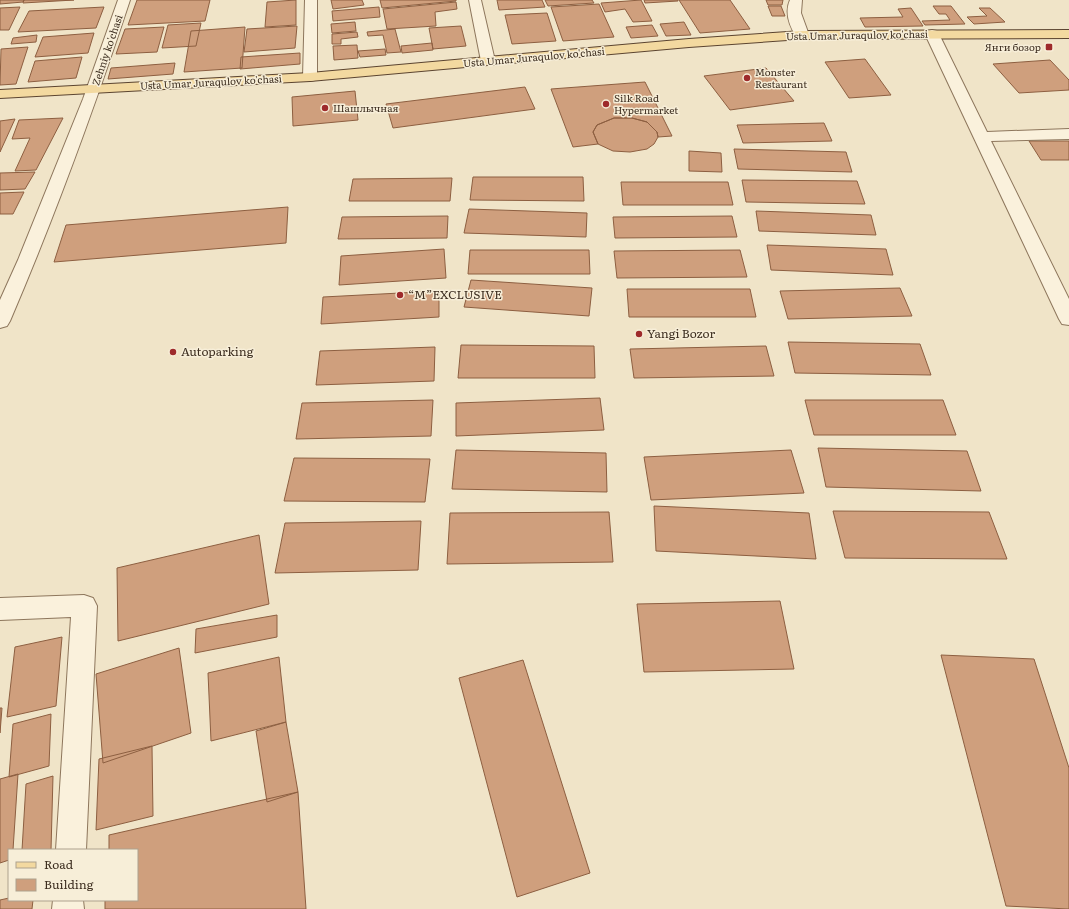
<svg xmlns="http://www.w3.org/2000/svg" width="1069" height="909" font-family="Literata,serif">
<rect width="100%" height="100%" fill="#f0e4c8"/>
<path fill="#cf9f7d" stroke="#8d5f41" d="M0,0H24L23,2L0,4Z
M24,0H74L23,3Z
M137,0H210L205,21L128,25Z
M296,0V25L265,27L267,2Z
M331,0H362L364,5L333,9Z
M380,0H456V1L382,8Z
M497,0H542L545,7L499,10Z
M545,0H592L594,3L548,6Z
M641,0L652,21L633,22L625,9L605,12L601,3Z
M644,0H678V1L645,3Z
M679,0H730L750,29L700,33Z
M766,0H783L782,5H768Z
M456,2L457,9L435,12L436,26L387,29L383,9Z
M599,4L614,37L563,41L551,7Z
M768,6H781L785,16H772Z
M933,6H951L965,24L925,25L922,21L950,20L946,14H939Z
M20,7L9,30H0V8Z
M104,7L96,28L18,32L29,11Z
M379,7L380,17L333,21L332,11Z
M911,8L923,26L865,27L860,18L903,17L898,9Z
M979,8H990L1005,22L974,24L967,17L987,16Z
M547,13L556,41L512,44L505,15Z
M355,22L356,31L332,33L331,24Z
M684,22L691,35L666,36L660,24Z
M201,23L196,46L162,48L168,25Z
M652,25L658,36L631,38L626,27Z
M297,26L295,48L244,52L247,29Z
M461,26L466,46L433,49L429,28Z
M164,27L157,52L116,54L125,29Z
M245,27L242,68L184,72L191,31Z
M395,29L401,52L387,53L383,35L368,36L367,32Z
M357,32L358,37L341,39V44H332V34Z
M94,33L88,53L35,57L43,37Z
M37,35L36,42L11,44L13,38Z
M432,43L433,50L402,53L401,46Z
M357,45L358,58L334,60L333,46Z
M28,47L16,84L0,85L1,49Z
M385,49L386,55L360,57L358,51Z
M300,53V64L240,69L241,57Z
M82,57L76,78L28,82L35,61Z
M865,59L891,95L849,98L825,62Z
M1050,60L1069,80V90L1019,93L993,64Z
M175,63L173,74L108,79L111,68Z
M766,68L794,101L730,110L704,76Z
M645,82L672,136L658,137L657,132L647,122L632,118H614L597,125L593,132L598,144L573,147L551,89Z
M525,87L535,109L393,128L386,104Z
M355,91L358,120L293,126L292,97Z
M63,118L36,170L15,171L30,138L12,139L19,120Z
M614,118H632L647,122L657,132L658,137L654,144L647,149L630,152L613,151L598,144L593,132L597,125Z
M15,119L0,152V121Z
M824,123L832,141L743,143L737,125Z
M1029,141H1069V160H1041Z
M734,149L846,152L852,172L738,169Z
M689,151L721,153L722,172L689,171Z
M35,172L25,189L0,190V173Z
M473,177H583L584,201L470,200Z
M452,178L450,201H349L353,179Z
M742,180L857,181L865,204L746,202Z
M621,182H728L733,205H623Z
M24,192L13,214H0V193Z
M288,207L286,243L54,262L66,225Z
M469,209L587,213L586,237L464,233Z
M756,211L871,215L876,235L759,231Z
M448,216L447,238L338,239L342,217Z
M732,216L737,237L615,238L613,217Z
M767,245L886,249L893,275L771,270Z
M444,249L446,278L339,285L341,256Z
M470,250H589L590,274H468Z
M740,250L747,277L617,278L614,251Z
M471,280L592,288L589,316L464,307Z
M900,288L912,316L788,319L780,291Z
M627,289H750L756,317H629Z
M439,291V317L321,324L323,297Z
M788,342L920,344L931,375L795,373Z
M461,345L594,346L595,378H458Z
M766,346L774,376L634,378L630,349Z
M435,347L434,381L316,385L320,351Z
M600,398L604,430L456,436V403Z
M433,400L431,436L296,439L302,403Z
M805,400H943L956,435H814Z
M818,448L967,451L981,491L826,487Z
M456,450L606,453L607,492L452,489Z
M791,450L804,493L651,500L644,457Z
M294,458L430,459L425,502L284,501Z
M654,506L809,513L816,559L656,551Z
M833,511L989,512L1007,559L845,558Z
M609,512L613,562L447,564L450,513Z
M421,521L418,570L275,573L285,523Z
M259,535L269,604L118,641L117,568Z
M780,601L794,669L644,672L637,604Z
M277,615V637L195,653L196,629Z
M62,637L56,706L7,717L15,647Z
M179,648L191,733L103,763L96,674Z
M941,655L1034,659L1069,768V909L1006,906Z
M279,657L286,722L211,741L208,673Z
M523,660L590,873L517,897L459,678Z
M0,708H2L0,733Z
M51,714L49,766L9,777L13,724Z
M286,722L298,792L267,802L256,731Z
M152,746L153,816L96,830L99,759Z
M18,774L13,850H9V860L0,863V779Z
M53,776L51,850H22L26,784Z
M298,792L306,909H105V900H137V850H109V835Z
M9,898V900H33L32,909H0V900Z"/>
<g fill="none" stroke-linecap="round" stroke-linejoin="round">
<defs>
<path id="minor" d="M118,0H130C94,109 55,216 10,321L7,326L0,328V300L18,260L83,99Z
M305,0H317V77L315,80L310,81L305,80L303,77Z
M469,0H481L495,61L493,64L488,65L483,64L481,61Z
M790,0H802L801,13L809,35L807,38H797C790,27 784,13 790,0Z
M932,30L937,31L939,34L987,132L1069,129V139L991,141L1069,299V325L1062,324L1059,319L925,34L927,31Z
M84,595L93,598L97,606L86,850H56L71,617L0,620V598Z
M53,900H83L84,909H52Z"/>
<path id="major" d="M1069,30V38L802,39L689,47L310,81L0,98V90L310,73L689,39L802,31Z"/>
</defs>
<use href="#minor" stroke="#8d765c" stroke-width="2"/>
<use href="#major" stroke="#5b4430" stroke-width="2"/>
<use href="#minor" fill="#faf1dc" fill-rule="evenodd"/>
<use href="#major" fill="#f3d9a0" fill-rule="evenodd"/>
</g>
<g fill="#9e2a2b" stroke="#f7eed8" stroke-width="1.5">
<rect x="1045" y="43" width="8" height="8" rx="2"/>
<circle cx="747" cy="78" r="4"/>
<circle cx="606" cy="104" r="4"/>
<circle cx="325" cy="108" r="4"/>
<circle cx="400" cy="295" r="4"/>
<circle cx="639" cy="334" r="4"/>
<circle cx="173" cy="352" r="4"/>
</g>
<g text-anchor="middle" stroke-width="3" stroke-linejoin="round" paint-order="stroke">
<g font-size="10" fill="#3d2e20" stroke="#f7eed8">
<text transform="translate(857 35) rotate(-1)" y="4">Usta Umar Juraqulov ko'chasi</text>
<text transform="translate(107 50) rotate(-71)" y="4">Zehniy ko'chasi</text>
<text transform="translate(534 57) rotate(-5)" y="4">Usta Umar Juraqulov ko'chasi</text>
<text transform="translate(211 82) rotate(-3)" y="4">Usta Umar Juraqulov ko'chasi</text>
</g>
<g font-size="10" fill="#3d2e20" stroke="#f7eed8" text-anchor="start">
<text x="1041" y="51" text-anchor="end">Янги бозор</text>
<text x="755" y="76">Monster<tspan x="755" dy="12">Restaurant</tspan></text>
<text x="614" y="102">Silk Road<tspan x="614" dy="12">Hypermarket</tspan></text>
<text x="333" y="112">Шашлычная</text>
</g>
<g font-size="12" fill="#3d2e20" stroke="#f7eed8" text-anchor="start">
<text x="408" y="299">“M”EXCLUSIVE</text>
<text x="647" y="338">Yangi Bozor</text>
<text x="181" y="356">Autoparking</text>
</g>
</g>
<rect x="8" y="849" width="130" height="52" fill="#f7eed8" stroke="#ada18e"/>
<rect x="16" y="862" width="20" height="6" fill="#f3d9a0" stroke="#ada18e"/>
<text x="44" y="869" font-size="12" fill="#3d2e20">Road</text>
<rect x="16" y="879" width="20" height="12" fill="#cf9f7d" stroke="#ada18e"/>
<text x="44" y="889" font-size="12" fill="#3d2e20">Building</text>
</svg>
